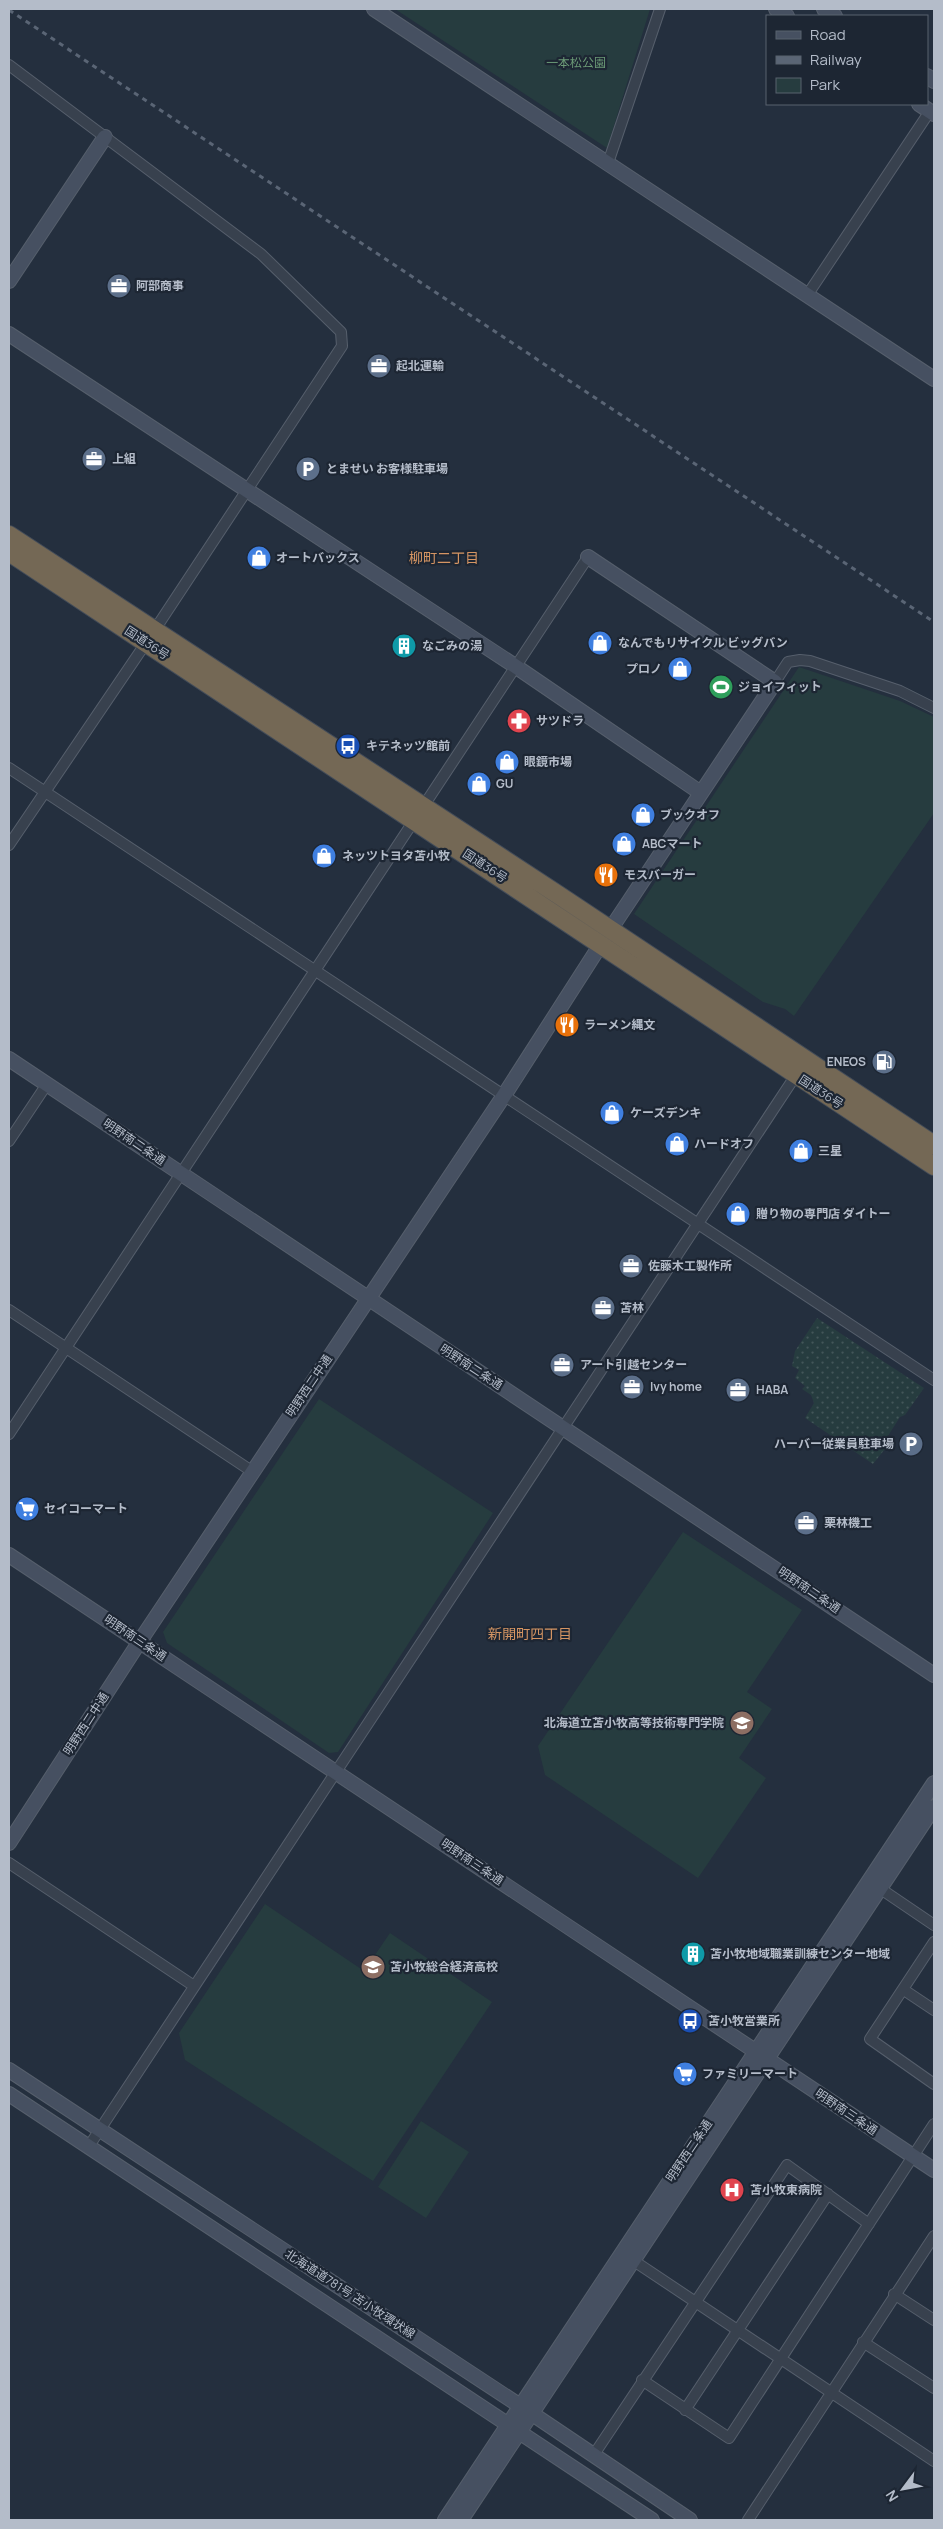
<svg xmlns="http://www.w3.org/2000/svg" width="943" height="2529" font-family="Manrope,'Noto Sans JP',sans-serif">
<defs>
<pattern id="garden-dots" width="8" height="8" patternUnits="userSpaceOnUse" patternTransform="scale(1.25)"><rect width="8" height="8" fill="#263c3f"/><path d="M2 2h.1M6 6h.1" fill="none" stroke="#435659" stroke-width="1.8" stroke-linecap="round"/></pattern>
</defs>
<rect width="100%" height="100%" fill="#242f3e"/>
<path fill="#263c3f" d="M395,9H650L607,148Z
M799,667L900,701L934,717V813L794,1016L785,1009L763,1002L634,914Z
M319,1399L493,1513L338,1752L329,1753L167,1643L163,1632Z
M683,1532L802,1610L747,1692L772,1709L739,1758L766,1778L698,1878L545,1775L538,1746Z
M265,1904L364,1971L390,1933L492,2002L373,2181L185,2060L179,2033Z
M421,2121L469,2152L426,2218L378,2187Z"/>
<path fill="url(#garden-dots)" d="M817,1318L924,1388L905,1415L900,1417L886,1439L885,1449L873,1464L805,1418L814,1403L811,1395L802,1389L805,1386L795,1378L799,1370L792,1366L795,1351Z"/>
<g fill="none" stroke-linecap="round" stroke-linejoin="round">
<defs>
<path id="street" d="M9,65L261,254L341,332L342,346L154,631L9,845
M608,163L660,9
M808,294L930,111
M775,682L788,662L800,660L810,661L900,691L934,708
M9,768L934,1380
M9,1141L47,1084
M9,1310L253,1472
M9,1434L588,557
M9,1863L194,1986
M875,1885L934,1925
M934,1942L870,2039L934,2084
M904,1990L934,2010
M89,2146L796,1075L807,1061
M628,2257L934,2461
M894,2294L934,2320
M863,2342L934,2388
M642,2380L729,2438L934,2124
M685,2410L828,2194
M593,2456L787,2165L869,2224
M748,2520L934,2236"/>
<path id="secondary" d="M374,9L934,379
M776,9L787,16
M824,9L835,16
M927,76L934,81
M919,104L934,114
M9,281L105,137
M9,334L515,666L701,793
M9,1059L934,1675
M9,1555L934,2170
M9,1843L140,1641L503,1097L610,930L775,682L588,557
M9,2070L531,2413L690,2520
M9,2094L652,2520
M445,2520L934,1783
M461,2520L934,1807"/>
<path id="highway" d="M9,535L557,894L934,1145
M9,552L934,1166"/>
</defs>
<use href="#street" stroke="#565f6c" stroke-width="12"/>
<use href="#secondary" stroke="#565f6c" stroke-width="16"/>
<use href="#highway" stroke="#434c59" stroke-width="20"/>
<use href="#street" stroke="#38414e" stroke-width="10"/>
<use href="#secondary" stroke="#465061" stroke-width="14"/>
<use href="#highway" stroke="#746855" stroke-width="18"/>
<path stroke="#5a6575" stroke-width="3" stroke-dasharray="5 5" stroke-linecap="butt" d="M9,10L934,622"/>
</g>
<defs>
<symbol id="office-disc" viewBox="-11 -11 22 22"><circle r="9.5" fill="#5c6f8a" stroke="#1d2633"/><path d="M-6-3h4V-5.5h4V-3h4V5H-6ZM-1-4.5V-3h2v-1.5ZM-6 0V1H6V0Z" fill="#fff"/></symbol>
<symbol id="parking-disc" viewBox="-11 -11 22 22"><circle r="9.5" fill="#5c6f8a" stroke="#1d2633"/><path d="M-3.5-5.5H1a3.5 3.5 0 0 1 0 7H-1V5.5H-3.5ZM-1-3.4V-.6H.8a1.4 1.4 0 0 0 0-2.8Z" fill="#fff"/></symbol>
<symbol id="shop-disc" viewBox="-11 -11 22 22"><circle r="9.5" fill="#3f7fe0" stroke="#1d2633"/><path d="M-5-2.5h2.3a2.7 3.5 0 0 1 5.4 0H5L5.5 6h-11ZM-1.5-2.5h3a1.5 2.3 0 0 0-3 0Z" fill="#fff"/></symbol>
<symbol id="building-disc" viewBox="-11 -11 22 22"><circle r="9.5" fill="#0f9aa8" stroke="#1d2633"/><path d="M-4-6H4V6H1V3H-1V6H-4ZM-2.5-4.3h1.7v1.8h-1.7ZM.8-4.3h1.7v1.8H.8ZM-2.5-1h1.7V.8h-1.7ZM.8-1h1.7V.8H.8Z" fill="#fff"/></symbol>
<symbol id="stadium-disc" viewBox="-11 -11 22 22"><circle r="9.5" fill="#2e9e5b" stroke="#1d2633"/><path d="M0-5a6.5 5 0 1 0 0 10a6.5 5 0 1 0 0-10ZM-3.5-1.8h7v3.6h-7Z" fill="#fff"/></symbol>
<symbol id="pharmacy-disc" viewBox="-11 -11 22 22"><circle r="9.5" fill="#e0444e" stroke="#1d2633"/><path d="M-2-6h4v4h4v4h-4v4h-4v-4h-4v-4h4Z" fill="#fff"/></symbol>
<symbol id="bus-disc" viewBox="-11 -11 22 22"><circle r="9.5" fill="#1a4fb4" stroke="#1d2633"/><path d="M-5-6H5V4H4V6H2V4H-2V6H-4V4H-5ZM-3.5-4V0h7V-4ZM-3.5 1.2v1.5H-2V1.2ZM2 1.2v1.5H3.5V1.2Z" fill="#fff"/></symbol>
<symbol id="restaurant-disc" viewBox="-11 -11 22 22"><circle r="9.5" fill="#e8710a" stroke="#1d2633"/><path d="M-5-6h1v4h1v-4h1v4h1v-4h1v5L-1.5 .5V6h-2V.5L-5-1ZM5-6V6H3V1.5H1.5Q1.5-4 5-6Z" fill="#fff"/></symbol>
<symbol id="fuel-disc" viewBox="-11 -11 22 22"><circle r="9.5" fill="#5c6f8a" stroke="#1d2633"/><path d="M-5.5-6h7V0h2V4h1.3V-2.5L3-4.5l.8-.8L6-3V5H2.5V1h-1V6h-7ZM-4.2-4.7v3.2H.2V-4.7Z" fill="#fff"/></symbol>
<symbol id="supermarket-disc" viewBox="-11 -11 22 22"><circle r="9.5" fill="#3f7fe0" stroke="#1d2633"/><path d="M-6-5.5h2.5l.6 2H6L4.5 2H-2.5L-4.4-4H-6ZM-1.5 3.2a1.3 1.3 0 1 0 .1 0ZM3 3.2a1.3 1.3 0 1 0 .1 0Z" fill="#fff"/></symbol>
<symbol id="school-disc" viewBox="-11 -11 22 22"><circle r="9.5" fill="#8d6e63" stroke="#1d2633"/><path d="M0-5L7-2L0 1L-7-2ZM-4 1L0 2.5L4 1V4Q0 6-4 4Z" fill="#fff"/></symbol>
<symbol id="hospital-disc" viewBox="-11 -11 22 22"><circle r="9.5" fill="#e0444e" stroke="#1d2633"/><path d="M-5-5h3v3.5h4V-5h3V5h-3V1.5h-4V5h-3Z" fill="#fff"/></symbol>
</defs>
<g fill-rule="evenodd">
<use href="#office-disc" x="105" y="272" width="28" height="28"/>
<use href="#office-disc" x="365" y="352" width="28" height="28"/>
<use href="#office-disc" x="80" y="445" width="28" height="28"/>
<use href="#parking-disc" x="294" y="455" width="28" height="28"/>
<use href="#shop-disc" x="245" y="544" width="28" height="28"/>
<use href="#shop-disc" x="586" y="629" width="28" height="28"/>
<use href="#building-disc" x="390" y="632" width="28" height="28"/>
<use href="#shop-disc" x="666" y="655" width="28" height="28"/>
<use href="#stadium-disc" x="707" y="673" width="28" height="28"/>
<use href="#pharmacy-disc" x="505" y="707" width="28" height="28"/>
<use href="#bus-disc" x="334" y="732" width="28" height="28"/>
<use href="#shop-disc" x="493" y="748" width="28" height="28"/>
<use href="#shop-disc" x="465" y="770" width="28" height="28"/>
<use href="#shop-disc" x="629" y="801" width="28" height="28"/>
<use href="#shop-disc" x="610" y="830" width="28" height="28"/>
<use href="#shop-disc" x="310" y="842" width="28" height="28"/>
<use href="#restaurant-disc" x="592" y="861" width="28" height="28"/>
<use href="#restaurant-disc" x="553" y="1011" width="28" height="28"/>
<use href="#fuel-disc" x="870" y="1048" width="28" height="28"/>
<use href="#shop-disc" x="598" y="1099" width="28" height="28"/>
<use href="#shop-disc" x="663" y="1130" width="28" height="28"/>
<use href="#shop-disc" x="787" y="1137" width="28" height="28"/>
<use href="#shop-disc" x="724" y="1200" width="28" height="28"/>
<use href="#office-disc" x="617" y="1252" width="28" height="28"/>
<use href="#office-disc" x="589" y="1294" width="28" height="28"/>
<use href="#office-disc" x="548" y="1351" width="28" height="28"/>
<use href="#office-disc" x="618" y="1373" width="28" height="28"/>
<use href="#office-disc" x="724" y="1376" width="28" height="28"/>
<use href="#parking-disc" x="897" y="1430" width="28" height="28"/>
<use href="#supermarket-disc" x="13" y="1495" width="28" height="28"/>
<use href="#office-disc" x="792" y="1509" width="28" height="28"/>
<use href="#school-disc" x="728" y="1709" width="28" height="28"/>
<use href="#building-disc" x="679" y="1940" width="28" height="28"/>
<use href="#school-disc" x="359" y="1953" width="28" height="28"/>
<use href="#bus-disc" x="676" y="2007" width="28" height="28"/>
<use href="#supermarket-disc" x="671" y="2060" width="28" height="28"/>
<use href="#hospital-disc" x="718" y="2176" width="28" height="28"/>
</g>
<g text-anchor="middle" stroke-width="4.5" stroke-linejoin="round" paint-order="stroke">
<g font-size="12" fill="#6b9a76" stroke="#1d2633">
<text x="576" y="67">一本松公園</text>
</g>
<g font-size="12" font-weight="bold" fill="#b4bcc9" stroke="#1d2633" text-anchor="start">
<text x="136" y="290">阿部商事</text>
<text x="396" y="370">起北運輸</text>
<text x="112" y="463">上組</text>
<text x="326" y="473">とませい お客様駐車場</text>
<text x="276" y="562">オートバックス</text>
<text x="618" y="647">なんでもリサイクル ビッグバン</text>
<text x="422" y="650">なごみの湯</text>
<text x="662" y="673" text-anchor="end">プロノ</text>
<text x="738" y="691">ジョイフィット</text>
<text x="536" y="725">サツドラ</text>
<text x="366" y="750">キテネッツ館前</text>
<text x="524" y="766">眼鏡市場</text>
<text x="496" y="788">GU</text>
<text x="660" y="819">ブックオフ</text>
<text x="642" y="848">ABCマート</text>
<text x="342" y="860">ネッツトヨタ苫小牧</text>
<text x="624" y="879">モスバーガー</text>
<text x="584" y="1029">ラーメン縄文</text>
<text x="866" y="1066" text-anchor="end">ENEOS</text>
<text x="630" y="1117">ケーズデンキ</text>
<text x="694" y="1148">ハードオフ</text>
<text x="818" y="1155">三星</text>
<text x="756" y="1218">贈り物の専門店 ダイトー</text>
<text x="648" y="1270">佐藤木工製作所</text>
<text x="620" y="1312">苫林</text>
<text x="580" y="1369">アート引越センター</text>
<text x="650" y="1391">lvy home</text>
<text x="756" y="1394">HABA</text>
<text x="894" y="1448" text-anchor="end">ハーバー従業員駐車場</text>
<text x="44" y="1513">セイコーマート</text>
<text x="824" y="1527">栗林機工</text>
<text x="724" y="1727" text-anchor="end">北海道立苫小牧高等技術専門学院</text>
<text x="710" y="1958">苫小牧地域職業訓練センター地域</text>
<text x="390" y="1971">苫小牧総合経済高校</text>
<text x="708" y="2025">苫小牧営業所</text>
<text x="702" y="2078">ファミリーマート</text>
<text x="750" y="2194">苫小牧東病院</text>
</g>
<g font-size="12" fill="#b4bcc9" stroke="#1d2633">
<text transform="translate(147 643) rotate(33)" y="4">国道36号</text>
<text transform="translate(485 866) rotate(33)" y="4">国道36号</text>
<text transform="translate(821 1092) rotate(33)" y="4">国道36号</text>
<text transform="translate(134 1142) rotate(34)" y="4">明野南二条通</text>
<text transform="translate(471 1367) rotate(33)" y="4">明野南二条通</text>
<text transform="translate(309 1386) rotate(-56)" y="4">明野西二中通</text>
<text transform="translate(809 1590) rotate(34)" y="4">明野南二条通</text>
<text transform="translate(135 1638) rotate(34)" y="4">明野南三条通</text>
<text transform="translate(86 1724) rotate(-57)" y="4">明野西二中通</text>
<text transform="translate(472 1862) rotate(34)" y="4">明野南三条通</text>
<text transform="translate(846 2112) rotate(34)" y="4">明野南三条通</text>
<text transform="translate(689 2151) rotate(-56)" y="4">明野西二条通</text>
<text transform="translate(350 2294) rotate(33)" y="4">北海道道781号 苫小牧環状線</text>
</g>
<g font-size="14" fill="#d59563" stroke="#1d2633">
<text x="444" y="563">柳町二丁目</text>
<text x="530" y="1639">新開町四丁目</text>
</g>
</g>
<rect width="943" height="2529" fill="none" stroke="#b4bcc9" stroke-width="20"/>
<rect x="766" y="15" width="162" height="90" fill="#1d2633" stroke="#59626f"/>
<rect x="776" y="31" width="25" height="8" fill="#465061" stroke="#59626f"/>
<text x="810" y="40" font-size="15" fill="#b4bcc9">Road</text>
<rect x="776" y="56" width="25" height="8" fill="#5a6575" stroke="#59626f"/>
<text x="810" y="65" font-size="15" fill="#b4bcc9">Railway</text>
<rect x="776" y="78" width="25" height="15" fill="#263c3f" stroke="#59626f"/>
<text x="810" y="90" font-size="15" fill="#b4bcc9">Park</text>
<g transform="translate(903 2489) rotate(238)" stroke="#1d2633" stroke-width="4" paint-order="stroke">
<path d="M0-4L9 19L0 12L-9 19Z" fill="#b4bcc9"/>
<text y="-8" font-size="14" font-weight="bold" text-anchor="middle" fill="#b4bcc9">N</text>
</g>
</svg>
